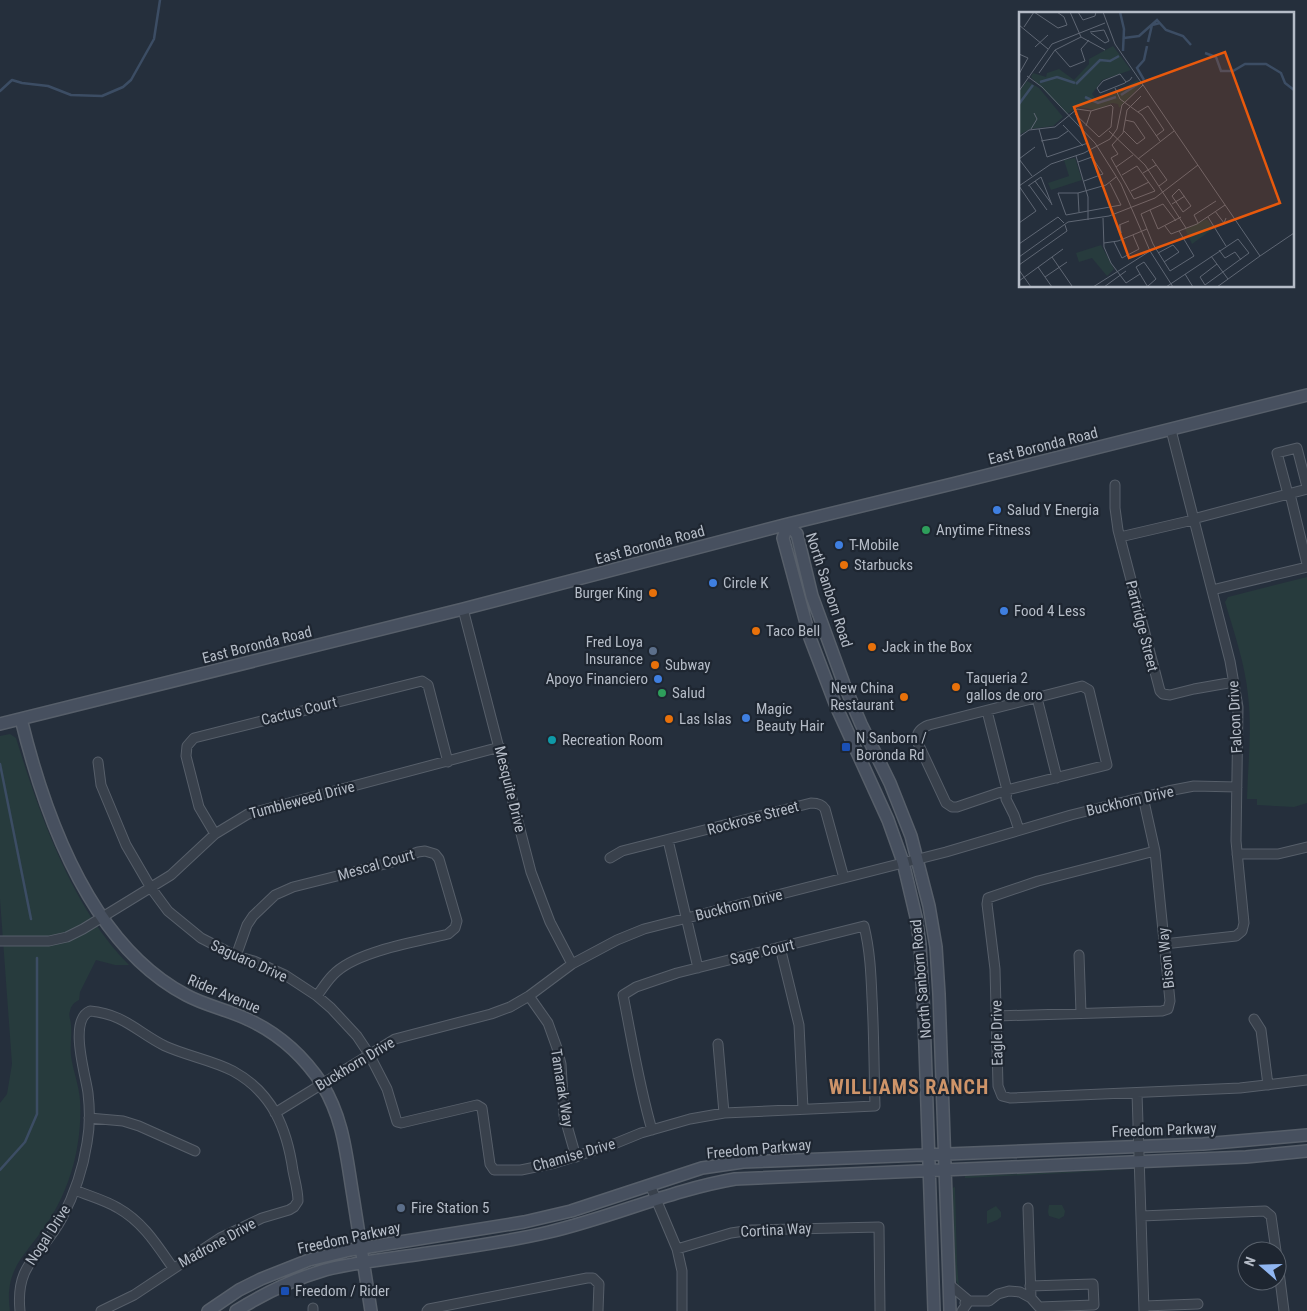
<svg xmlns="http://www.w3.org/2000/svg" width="1307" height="1311" font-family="'Roboto Condensed',sans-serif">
<rect width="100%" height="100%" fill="#252f3c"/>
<path fill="#273b3d" d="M1307,577V803L1294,807L1257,805V799H1247C1248,764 1252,729 1248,695C1245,664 1234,632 1225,602L1228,597Z
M10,734L16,738C39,813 72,908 129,965H115L96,960L80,992L79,1000C75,1002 71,1005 70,1011C68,1016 71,1020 71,1025C72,1035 70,1045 71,1056C73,1071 79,1085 80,1100C81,1114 80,1129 78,1142C74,1169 65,1194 51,1217C31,1252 3,1264 10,1311H0V1103L7,1094L12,1064L0,899V736Z
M1125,1170L965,1178V1176L1121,1170Z
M955,1187L957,1265L959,1287L956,1280L952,1188Z
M1049,1205H1062L1065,1211L1064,1216L1059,1219L1049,1216L1048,1212Z
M996,1206L1001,1212V1217L997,1220L987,1224V1211Z"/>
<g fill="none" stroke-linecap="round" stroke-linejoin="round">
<path stroke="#3c4d64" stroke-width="2.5" d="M0,91L12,80L22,83L48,86L71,95L102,96L123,87L131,80L154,39L160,0
M0,764L31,919
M0,1170L25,1142L37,1114V958"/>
<defs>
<path id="street" d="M1115,485V508L1118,530L1160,691L1163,694L1170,695L1194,689L1234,682
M1288,494L1277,453L1297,448L1307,487
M1290,494L1307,564
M1193,519L1307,489
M1120,537L1193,520
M1212,590L1307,567
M463,609L531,872L550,922L572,964
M1082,686L1089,690L1107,765L1007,790L957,807H952L946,803L917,741C916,732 921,728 929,725Z
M1037,698L1057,778
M987,711L1007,790L1006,799L1014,815L1019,830
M98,762L101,785L126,845L151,888L168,911L201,938L236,956L254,961L285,975L317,996L331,1008L357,1036L369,1054L387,1089L397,1122L401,1123L477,1105L482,1108L490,1164L494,1170H521L555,1163L614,1144L641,1133L690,1119L724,1113L875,1106C874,1070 874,1034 872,998C871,974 870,950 864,926L677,973L636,987L623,995C632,1040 639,1086 652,1130
M215,834L199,807L186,756L187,746L194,738L422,681L428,685L448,762
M668,840L698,968
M1155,851L1038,881L988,898L987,904L995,969L998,1086L1002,1096L1010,1098L1240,1088L1307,1080
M1237,854H1278L1307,847
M610,858L622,851L811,803C817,803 822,804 825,809L844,878
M0,941H49L67,937L83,929L171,875L215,834L248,814L500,747
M1164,944L1236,936L1242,931L1244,923L1236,841L1238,707L1230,661L1171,430
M780,947L799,1025L803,1109
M1079,955L1081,1013
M236,956L247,925L253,916L275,895L293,887L389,863L418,852L425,851L435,854L439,859L457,921L455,928L448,934C417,942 355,951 333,975C327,981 322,989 317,996
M529,996L548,1023L557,1048L561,1064L564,1115L576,1157
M996,1016L1162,1011L1168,1009L1170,1001L1155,851L1143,797
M1254,1019L1261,1030L1268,1085
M718,1044L724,1113
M1137,1093L1144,1311
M275,1113L395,1039L491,1014L510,1007L529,996L572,964L617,940L644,929L946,852L1071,815L1168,791L1194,786L1237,787
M89,1118L123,1121L139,1126L195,1151
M650,1185L677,1249L682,1271V1311
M75,1190C89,1196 105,1200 118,1208C143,1222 157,1245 173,1268
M1028,1208L1031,1298L1039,1307L1094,1305L1093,1284L1030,1286
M1141,1216L1265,1211L1271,1216L1276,1251
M677,1249L731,1233L752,1230L879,1227L880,1311
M1277,1256L1284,1311
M951,1286L969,1301L965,1303
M1144,1306L1198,1304
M313,1308V1311
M20,1311C15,1262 42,1256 62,1218C74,1195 83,1169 87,1143C90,1127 90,1110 88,1093C86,1076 68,1020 90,1011C124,1014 137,1032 165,1046C187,1056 212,1060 233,1071C273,1093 287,1129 293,1171C295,1181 298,1191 298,1201L294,1207L289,1210L262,1218L220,1238L134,1295L101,1311
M427,1311L429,1309L587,1278H593L599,1284L598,1311
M962,1311L969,1301H989L998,1294L1009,1291L1020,1292L1031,1298"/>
<path id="secondary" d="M788,524L797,534L812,596L844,684L861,724L890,783L911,836L929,906L936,947L939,994L950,1311
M788,524L783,538L810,638L836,706L888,820L903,862L916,917L920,944L924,1017L934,1311
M21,719C45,817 91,945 186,995C206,1006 229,1010 249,1020C279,1034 304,1057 322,1084C344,1120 346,1155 353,1196C359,1234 365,1273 371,1311
M0,724L463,609L788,524L956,483L1307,395
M208,1311L239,1290L261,1279L309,1260L350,1250L524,1222L571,1211L702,1168L743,1162L771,1161L1203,1144L1307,1135
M236,1311C263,1294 294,1279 325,1270C352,1263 380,1260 407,1256C455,1249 503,1243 549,1232C613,1217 671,1190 735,1179L1246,1157L1307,1151"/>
</defs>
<use href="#street" stroke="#575f6a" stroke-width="11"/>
<use href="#secondary" stroke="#575f6a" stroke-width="14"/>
<use href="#street" stroke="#39414c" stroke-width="9"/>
<use href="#secondary" stroke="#47505f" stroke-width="11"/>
</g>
<g fill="#3f7fe0" stroke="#1e2631" stroke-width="2">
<circle cx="997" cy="510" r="5"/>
<circle cx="839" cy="545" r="5"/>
<circle cx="713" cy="583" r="5"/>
<circle cx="1004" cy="611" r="5"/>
<circle cx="658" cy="679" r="5"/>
<circle cx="746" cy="718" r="5"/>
</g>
<g fill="#2e9e5b" stroke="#1e2631" stroke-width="2">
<circle cx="926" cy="530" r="5"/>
<circle cx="662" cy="693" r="5"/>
</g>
<g fill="#e8710a" stroke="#1e2631" stroke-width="2">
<circle cx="844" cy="565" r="5"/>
<circle cx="653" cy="593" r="5"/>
<circle cx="756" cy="631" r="5"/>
<circle cx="872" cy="647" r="5"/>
<circle cx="655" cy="665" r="5"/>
<circle cx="956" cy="687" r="5"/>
<circle cx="904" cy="697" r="5"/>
<circle cx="669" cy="719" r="5"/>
</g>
<g fill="#5c6f8a" stroke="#1e2631" stroke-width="2">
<circle cx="653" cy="651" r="5"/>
<circle cx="401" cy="1208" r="5"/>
</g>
<circle fill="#0f9aa8" stroke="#1e2631" stroke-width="2" cx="552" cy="740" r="5"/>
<g fill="#1a4fb4" stroke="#1e2631" stroke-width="2">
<rect x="841" y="742" width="10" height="10" rx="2.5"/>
<rect x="280" y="1286" width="10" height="10" rx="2.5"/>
</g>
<g text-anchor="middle" stroke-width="4.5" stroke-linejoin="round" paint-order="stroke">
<g font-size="15" fill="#b5bcc7" stroke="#1e2631">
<text transform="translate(1043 446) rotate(-14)" y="5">East Boronda Road</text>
<text transform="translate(650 545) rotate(-15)" y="5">East Boronda Road</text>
<text transform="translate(829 590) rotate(72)" y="5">North Sanborn Road</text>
<text transform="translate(1142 626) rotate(76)" y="5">Partridge Street</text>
<text transform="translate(257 645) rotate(-14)" y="5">East Boronda Road</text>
<text transform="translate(299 711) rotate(-14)" y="5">Cactus Court</text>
<text transform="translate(1235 717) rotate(-93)" y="5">Falcon Drive</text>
<text transform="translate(510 789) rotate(76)" y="5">Mesquite Drive</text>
<text transform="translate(302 800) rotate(-15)" y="5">Tumbleweed Drive</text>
<text transform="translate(1130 801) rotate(-13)" y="5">Buckhorn Drive</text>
<text transform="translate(753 818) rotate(-15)" y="5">Rockrose Street</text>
<text transform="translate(376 865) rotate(-16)" y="5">Mescal Court</text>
<text transform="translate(739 905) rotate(-14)" y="5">Buckhorn Drive</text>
<text transform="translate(762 952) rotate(-14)" y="5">Sage Court</text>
<text transform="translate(1166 958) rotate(-96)" y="5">Bison Way</text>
<text transform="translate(249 961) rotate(24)" y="5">Saguaro Drive</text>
<text transform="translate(921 979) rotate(-95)" y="5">North Sanborn Road</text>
<text transform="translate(224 994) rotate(23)" y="5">Rider Avenue</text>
<text transform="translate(997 1033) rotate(-91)" y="5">Eagle Drive</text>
<text transform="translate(355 1064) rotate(-31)" y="5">Buckhorn Drive</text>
<text transform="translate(562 1088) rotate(81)" y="5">Tamarak Way</text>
<text transform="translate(1164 1130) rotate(-2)" y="5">Freedom Parkway</text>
<text transform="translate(759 1149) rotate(-5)" y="5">Freedom Parkway</text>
<text transform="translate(574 1155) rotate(-16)" y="5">Chamise Drive</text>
<text transform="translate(776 1230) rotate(-3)" y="5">Cortina Way</text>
<text transform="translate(48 1235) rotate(-57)" y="5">Nogal Drive</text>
<text transform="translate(349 1238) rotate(-12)" y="5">Freedom Parkway</text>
<text transform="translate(217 1243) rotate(-29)" y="5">Madrone Drive</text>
</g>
<g font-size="15" fill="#b5bcc7" stroke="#1e2631" text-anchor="start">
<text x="1007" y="515">Salud Y Energia</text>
<text x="936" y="535">Anytime Fitness</text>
<text x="849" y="550">T-Mobile</text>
<text x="854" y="570">Starbucks</text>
<text x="723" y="588">Circle K</text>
<text x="643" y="598" text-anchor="end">Burger King</text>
<text x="1014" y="616">Food 4 Less</text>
<text x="766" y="636">Taco Bell</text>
<text x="643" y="647" text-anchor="end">Fred Loya<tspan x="643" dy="17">Insurance</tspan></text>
<text x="882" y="652">Jack in the Box</text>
<text x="665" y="670">Subway</text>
<text x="966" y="683">Taqueria 2<tspan x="966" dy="17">gallos de oro</tspan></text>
<text x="648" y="684" text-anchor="end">Apoyo Financiero</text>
<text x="894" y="693" text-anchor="end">New China<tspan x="894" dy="17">Restaurant</tspan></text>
<text x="672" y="698">Salud</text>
<text x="756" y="714">Magic<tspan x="756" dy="17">Beauty Hair</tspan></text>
<text x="679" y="724">Las Islas</text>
<text x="856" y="743">N Sanborn /<tspan x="856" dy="17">Boronda Rd</tspan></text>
<text x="562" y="745">Recreation Room</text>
<text x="411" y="1213">Fire Station 5</text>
<text x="295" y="1296">Freedom / Rider</text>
</g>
<g font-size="20" font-weight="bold" letter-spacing="1" fill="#ce9469" stroke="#1e2631">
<text x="909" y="1094">WILLIAMS RANCH</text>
</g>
</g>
<g transform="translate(1019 12)">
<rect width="275" height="275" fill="#252f3c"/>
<path d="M94,34L112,58L83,68L73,82L76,86H84L119,68L122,73L100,96L99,92L93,91L77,98L59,95L48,102L12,65L14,61L27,65L28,61L40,57L55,68L70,52V47ZM8,69L20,76L44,105L34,114L11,117L0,123V80ZM56,146L63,168L32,178L29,171L50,164L45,148ZM188,207L195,216L173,232L166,217ZM82,233L95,257L88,264L73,246L60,250L57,241Z" fill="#273b3d"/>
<path fill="none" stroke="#3c4d64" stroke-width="2.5" d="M101,0L105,17L104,39M105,26L120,24L138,8L147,18L164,24L172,33M129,30L133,13L141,11M186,41L197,45L202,59H214L226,52H247L262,61L266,71L275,78M125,68L118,56L125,48L128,34M21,70L38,65L56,71M57,72L81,48L91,49L100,44M102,83L119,72M66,85L79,91L97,85M0,92L14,73"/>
<path fill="none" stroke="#5f6774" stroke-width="1" d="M15,0L39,16L48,13L45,5L38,0M51,0L62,25L86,38M59,0L64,8L76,4L77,0M84,0L96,32L241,244L198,275M0,13L29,37M5,15L15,0M71,20L85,18L90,29L86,31L72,21M16,35L29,23M36,38L51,55L66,49L62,37L70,28M0,42L9,46L0,62M20,61L36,38L62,25M8,64L23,75L76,131L102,172L131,239L154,275M107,70L101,62L84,69L78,76L81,81L106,71L107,70L111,68L113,65M96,76L101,87L123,103L141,129M0,79L33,32L86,11M119,100L129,94L145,118L137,124M44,113L64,134M67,114L72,99M12,117L18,107L15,101M20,117L28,145L69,131M90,119L126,153L167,216M105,119L118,132L126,126L115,110L106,108M0,125L10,118L36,115L58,97L72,99L92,93L94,95L92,115L80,125L56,102M22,129L39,126L49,119M57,144L69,185V208M0,147L13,164M0,147L16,135M119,147L155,119M133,147L148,168L140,174M59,150L73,145L84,162L65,169M97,155L114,143M124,161L137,153M103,163L118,154L136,179L115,187L92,146L99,142L93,133L104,121L108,98L122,84M16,169L32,191M91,171L102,193L47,203L39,181H59L87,173L97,165M10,173L28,198M0,174L32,152L65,141L91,127L98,117L103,93L124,73M0,174L17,199L0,211M9,174L22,165L33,193M160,177L172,194L164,200L153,184ZM112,179L130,170M59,181L60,200M153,192L166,184M131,198L139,217L162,205M196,199L205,211L207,206M189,205L207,234M84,206L85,235L92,251L107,271L121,262M157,209L144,192L122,202L134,232L151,259L175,244L160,219M179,211L175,203L197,189M101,213L102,221L100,213L110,209M146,214L152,222L178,212L206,193M95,230L103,246L120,237L114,223M85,231L99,229L128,217M0,232L39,205L45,211M200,238L206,246L216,240L222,248M139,241L154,233L160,240L145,250M192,244L209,267M241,244L275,221M0,245L49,210L90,204L136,186L179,153M33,245L53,274M0,253L48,219L46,213M19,255L33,275M0,258L12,275M166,262L174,275M26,265L48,250M0,269L44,237M129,274L137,267L125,250L117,255L121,262L127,272L129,275M74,275L131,239M85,275L107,259M147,275L219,227L230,241L186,273L181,265L198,252"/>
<path fill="#e8590c" fill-opacity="0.15" stroke="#e8590c" stroke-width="2.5" d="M206,40L261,191L110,246L55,95Z"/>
<rect width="275" height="275" fill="none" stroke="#b5bcc7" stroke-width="2.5"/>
</g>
<g transform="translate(1262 1266) rotate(290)"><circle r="24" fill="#1e2631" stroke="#5a626d"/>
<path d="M0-4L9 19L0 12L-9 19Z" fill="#90b6f1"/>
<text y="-8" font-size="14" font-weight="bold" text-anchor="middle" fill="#b5bcc7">N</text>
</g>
</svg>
